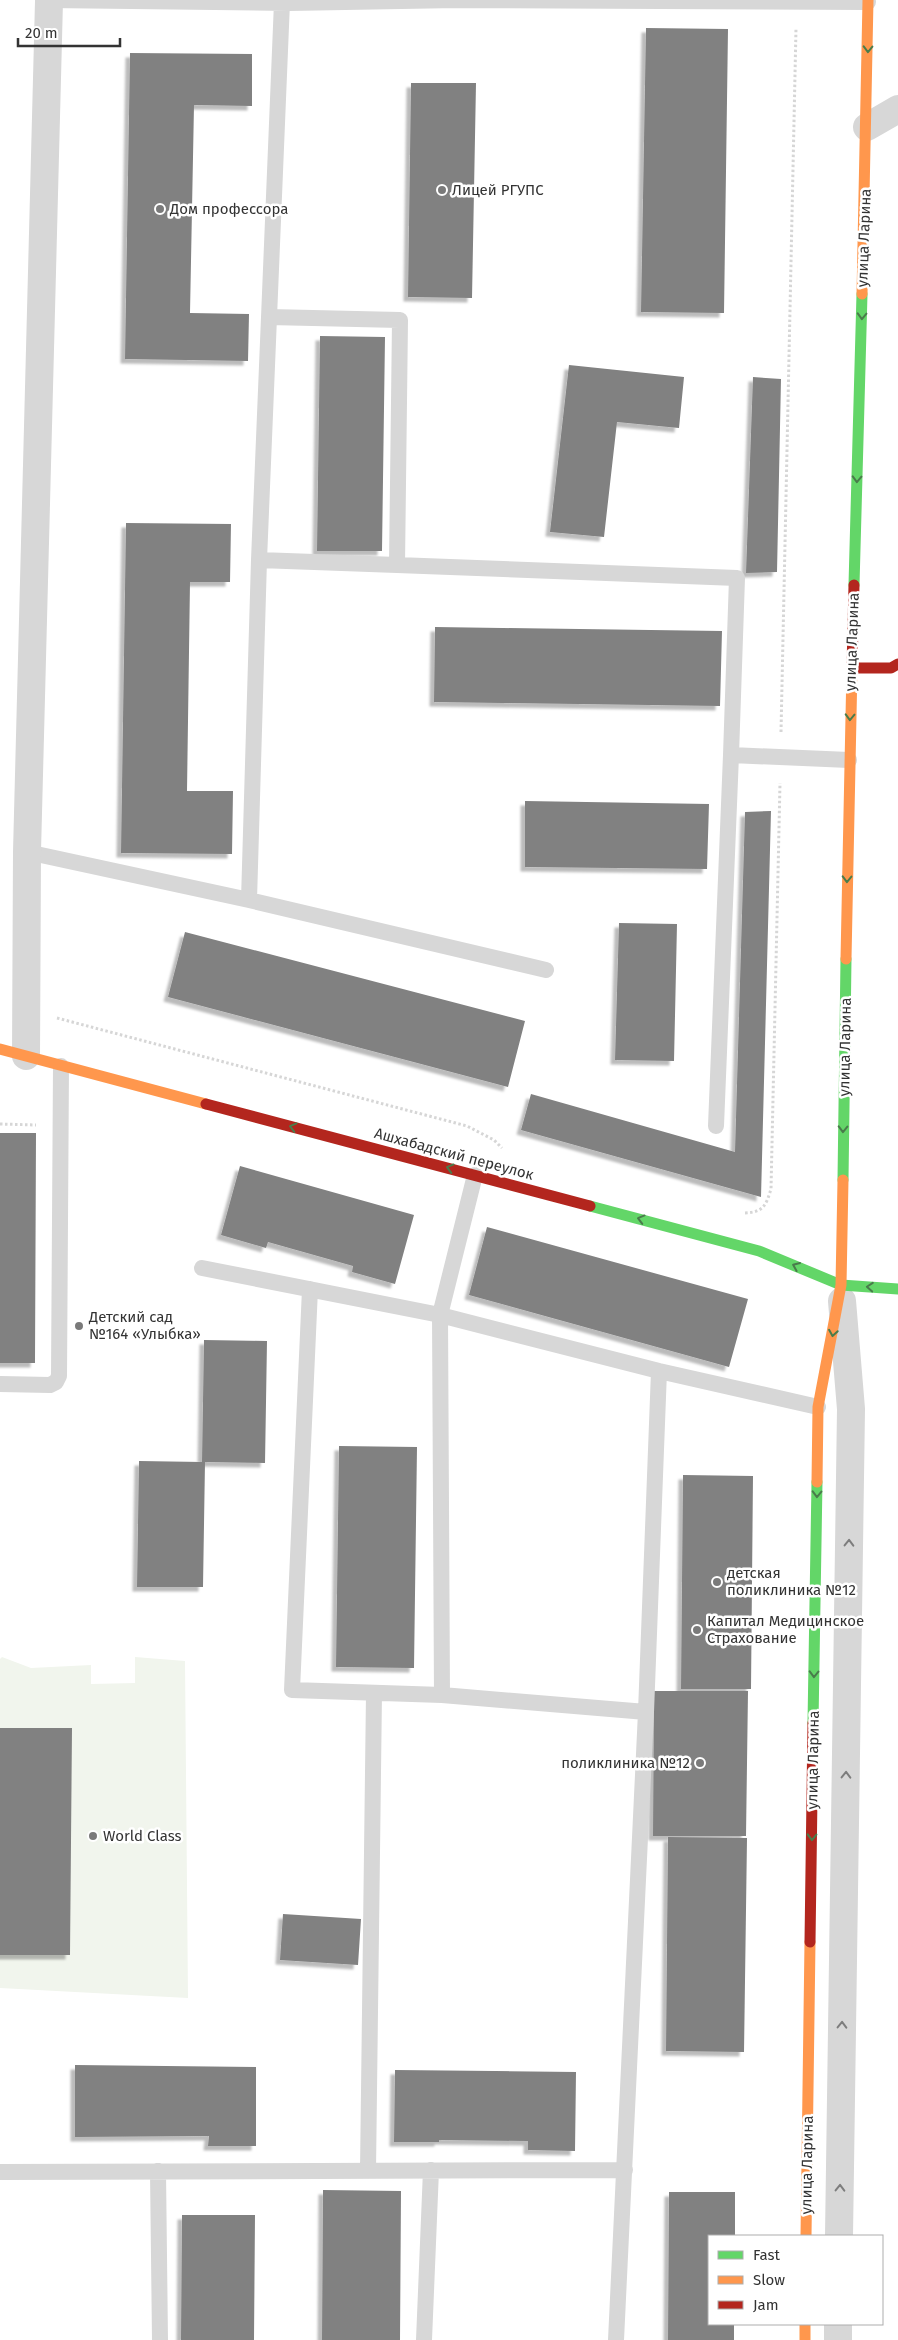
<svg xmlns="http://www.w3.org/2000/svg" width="898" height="2340" font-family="'Fira Sans',sans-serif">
<defs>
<filter id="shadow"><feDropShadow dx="-4.5" dy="4.5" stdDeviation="1" flood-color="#0004"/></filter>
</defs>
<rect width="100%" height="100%" fill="#fff"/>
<path fill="#f1f5ed" d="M2,1657L31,1668L91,1665V1684L135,1683V1657L185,1661L188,1998L0,1988V1659Z"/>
<path fill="#818181" filter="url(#shadow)" d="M646,28L728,29L724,313L641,312Z
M130,53L252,54V106L194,105L190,313L249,314L248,361L125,359Z
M411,83H476L472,298L408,297Z
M320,336L385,337L382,551H317Z
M569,365L684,377L679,428L617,422L604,537L550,532Z
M753,377L781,379L777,572L746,573Z
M126,523L231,524L230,582H190L187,791H233L232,854L121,853Z
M435,627L722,631L720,706L434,702Z
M525,801L709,804L707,869L525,867Z
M771,811L761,1197L521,1130L531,1094L735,1152L745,812Z
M619,923L677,924L674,1061L615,1060Z
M185,932L525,1021L508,1087L168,997Z
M0,1133H36L35,1363H0Z
M240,1166L414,1215L395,1284L352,1272L353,1266L268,1242L266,1248L221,1235Z
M487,1227L748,1299L729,1367L469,1295Z
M204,1340L267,1341L265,1463L205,1462L203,1587H137L139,1461L202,1462Z
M339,1446L417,1447L414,1668L336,1667Z
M683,1475L753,1476L751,1689H681Z
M654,1691H748L746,1836H653Z
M0,1728H72L70,1955H0Z
M668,1837L747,1838L744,2052L666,2051Z
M283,1914L361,1919L358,1965L280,1960Z
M75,2065L256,2067V2146H208L209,2136L75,2137Z
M395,2070L576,2072L575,2151L528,2150V2141L439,2140V2142H394Z
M323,2190L401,2191L400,2340H322Z
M669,2192H735V2236H709V2324H734V2340H668Z
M182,2215H255L254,2340H181Z"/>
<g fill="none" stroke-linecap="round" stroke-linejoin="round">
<path stroke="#d6d6d6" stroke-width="3" stroke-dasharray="2.5 2.5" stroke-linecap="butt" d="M781,732L796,28
M57,1018L467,1126L494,1140L502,1148
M0,1124L36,1125
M745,1213C764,1212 766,1205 771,1189L780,783"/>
<path stroke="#d7d7d7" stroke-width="16" d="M48,0L289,3L457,0L868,2
M259,560L397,565L400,320L269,317
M397,565L737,578L731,755L849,760
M27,852L249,900L259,560L282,2
M249,900L546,970
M716,1126L731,755
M202,1268L440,1315L659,1371L818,1407
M310,1289L292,1690L442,1695L646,1712
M0,1384L50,1385L56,1382L59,1376L61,1066
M442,1695L440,1315L475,1175
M158,2171L160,2340
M368,2171L374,1693
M0,2172L625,2170
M424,2340L431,2170
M616,2340L646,1712L659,1371"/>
<path stroke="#d7d7d7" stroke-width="28" d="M867,127L898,109
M26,1056L27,852L49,1
M839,2236L851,1409L842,1301
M838,2340V2324"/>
<path stroke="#63d668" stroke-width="11" d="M854,585L862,294
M843,1180L846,959
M590,1206L759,1251L841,1285L898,1289
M813,1723L817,1482"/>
<path stroke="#ff974d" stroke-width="11" d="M862,294L868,0
M846,959L852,668
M0,1049L206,1104
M817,1482L818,1407L841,1285L843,1180
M806,2236L810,1942
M805,2324V2340"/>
<path stroke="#b3261e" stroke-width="11" d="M854,585L852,668H891L898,664
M206,1104L590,1206
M810,1942L813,1723"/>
</g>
<defs><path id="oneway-chevron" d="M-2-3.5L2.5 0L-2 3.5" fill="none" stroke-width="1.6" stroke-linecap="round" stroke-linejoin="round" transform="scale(1.25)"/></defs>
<g stroke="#497c4b">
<use href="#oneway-chevron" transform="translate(868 49) rotate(91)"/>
<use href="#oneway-chevron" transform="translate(862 316) rotate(92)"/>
<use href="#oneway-chevron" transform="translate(857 479) rotate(92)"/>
<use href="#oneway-chevron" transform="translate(850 717) rotate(92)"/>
<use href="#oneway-chevron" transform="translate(847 879) rotate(91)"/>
<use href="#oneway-chevron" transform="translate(293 1127) rotate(-165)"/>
<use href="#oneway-chevron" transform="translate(843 1129) rotate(91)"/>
<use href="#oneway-chevron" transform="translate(450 1168) rotate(-165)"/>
<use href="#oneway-chevron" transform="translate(641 1219) rotate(-165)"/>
<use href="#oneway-chevron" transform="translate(796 1266) rotate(-157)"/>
<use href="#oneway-chevron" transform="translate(870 1287) rotate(-176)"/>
<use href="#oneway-chevron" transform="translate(833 1333) rotate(99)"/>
<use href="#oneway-chevron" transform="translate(817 1494) rotate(91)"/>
<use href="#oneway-chevron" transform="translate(814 1674) rotate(91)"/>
<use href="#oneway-chevron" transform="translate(812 1837) rotate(91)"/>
</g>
<g stroke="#7d7d7d">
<use href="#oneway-chevron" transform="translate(849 1543) rotate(-89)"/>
<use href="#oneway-chevron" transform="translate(846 1775) rotate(-89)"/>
<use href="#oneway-chevron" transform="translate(842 2025) rotate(-89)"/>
<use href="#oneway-chevron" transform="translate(840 2188) rotate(-89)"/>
</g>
<g fill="#7a7a7a" stroke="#fff" stroke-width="2">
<circle cx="442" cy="190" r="5"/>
<circle cx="160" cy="209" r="5"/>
<circle cx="79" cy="1326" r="5"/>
<circle cx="717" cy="1582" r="5"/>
<circle cx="697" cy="1630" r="5"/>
<circle cx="700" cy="1763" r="5"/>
<circle cx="93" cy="1836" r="5"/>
</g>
<g text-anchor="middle" stroke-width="5" stroke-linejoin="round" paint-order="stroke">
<g font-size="15" fill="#333" stroke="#fff" text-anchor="start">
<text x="452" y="195">Лицей РГУПС</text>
<text x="170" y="214">Дом профессора</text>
<text x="89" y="1322">Детский сад<tspan x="89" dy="17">№164 «Улыбка»</tspan></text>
<text x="727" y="1578">детская<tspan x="727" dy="17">поликлиника №12</tspan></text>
<text x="707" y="1626">Капитал Медицинское<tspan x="707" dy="17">Страхование</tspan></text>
<text x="690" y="1768" text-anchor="end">поликлиника №12</text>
<text x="103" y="1841">World Class</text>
</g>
<g font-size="15" fill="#333" stroke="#fff">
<text transform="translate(864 238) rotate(-88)" y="5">улица Ларина</text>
<text transform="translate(852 642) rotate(-88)" y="5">улица Ларина</text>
<text transform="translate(845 1047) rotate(-89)" y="5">улица Ларина</text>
<text transform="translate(454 1154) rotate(15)" y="5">Ашхабадский переулок</text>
<text transform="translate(813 1760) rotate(-89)" y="5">улица Ларина</text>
<text transform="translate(807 2165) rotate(-89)" y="5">улица Ларина</text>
</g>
</g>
<rect x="708" y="2235" width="175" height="90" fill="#ffffff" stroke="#adadad"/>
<rect x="718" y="2251" width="25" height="8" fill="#63d668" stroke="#adadad"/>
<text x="753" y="2260" font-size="15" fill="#333333">Fast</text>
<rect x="718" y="2276" width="25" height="8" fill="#ff974d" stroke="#adadad"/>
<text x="753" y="2285" font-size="15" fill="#333333">Slow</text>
<rect x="718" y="2301" width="25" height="8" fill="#b3261e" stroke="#adadad"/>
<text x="753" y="2310" font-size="15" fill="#333333">Jam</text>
<path d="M18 38v8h102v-8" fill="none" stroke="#333333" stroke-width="2.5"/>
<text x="25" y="38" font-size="15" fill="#333333" stroke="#ffffff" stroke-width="4" paint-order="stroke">20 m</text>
</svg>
